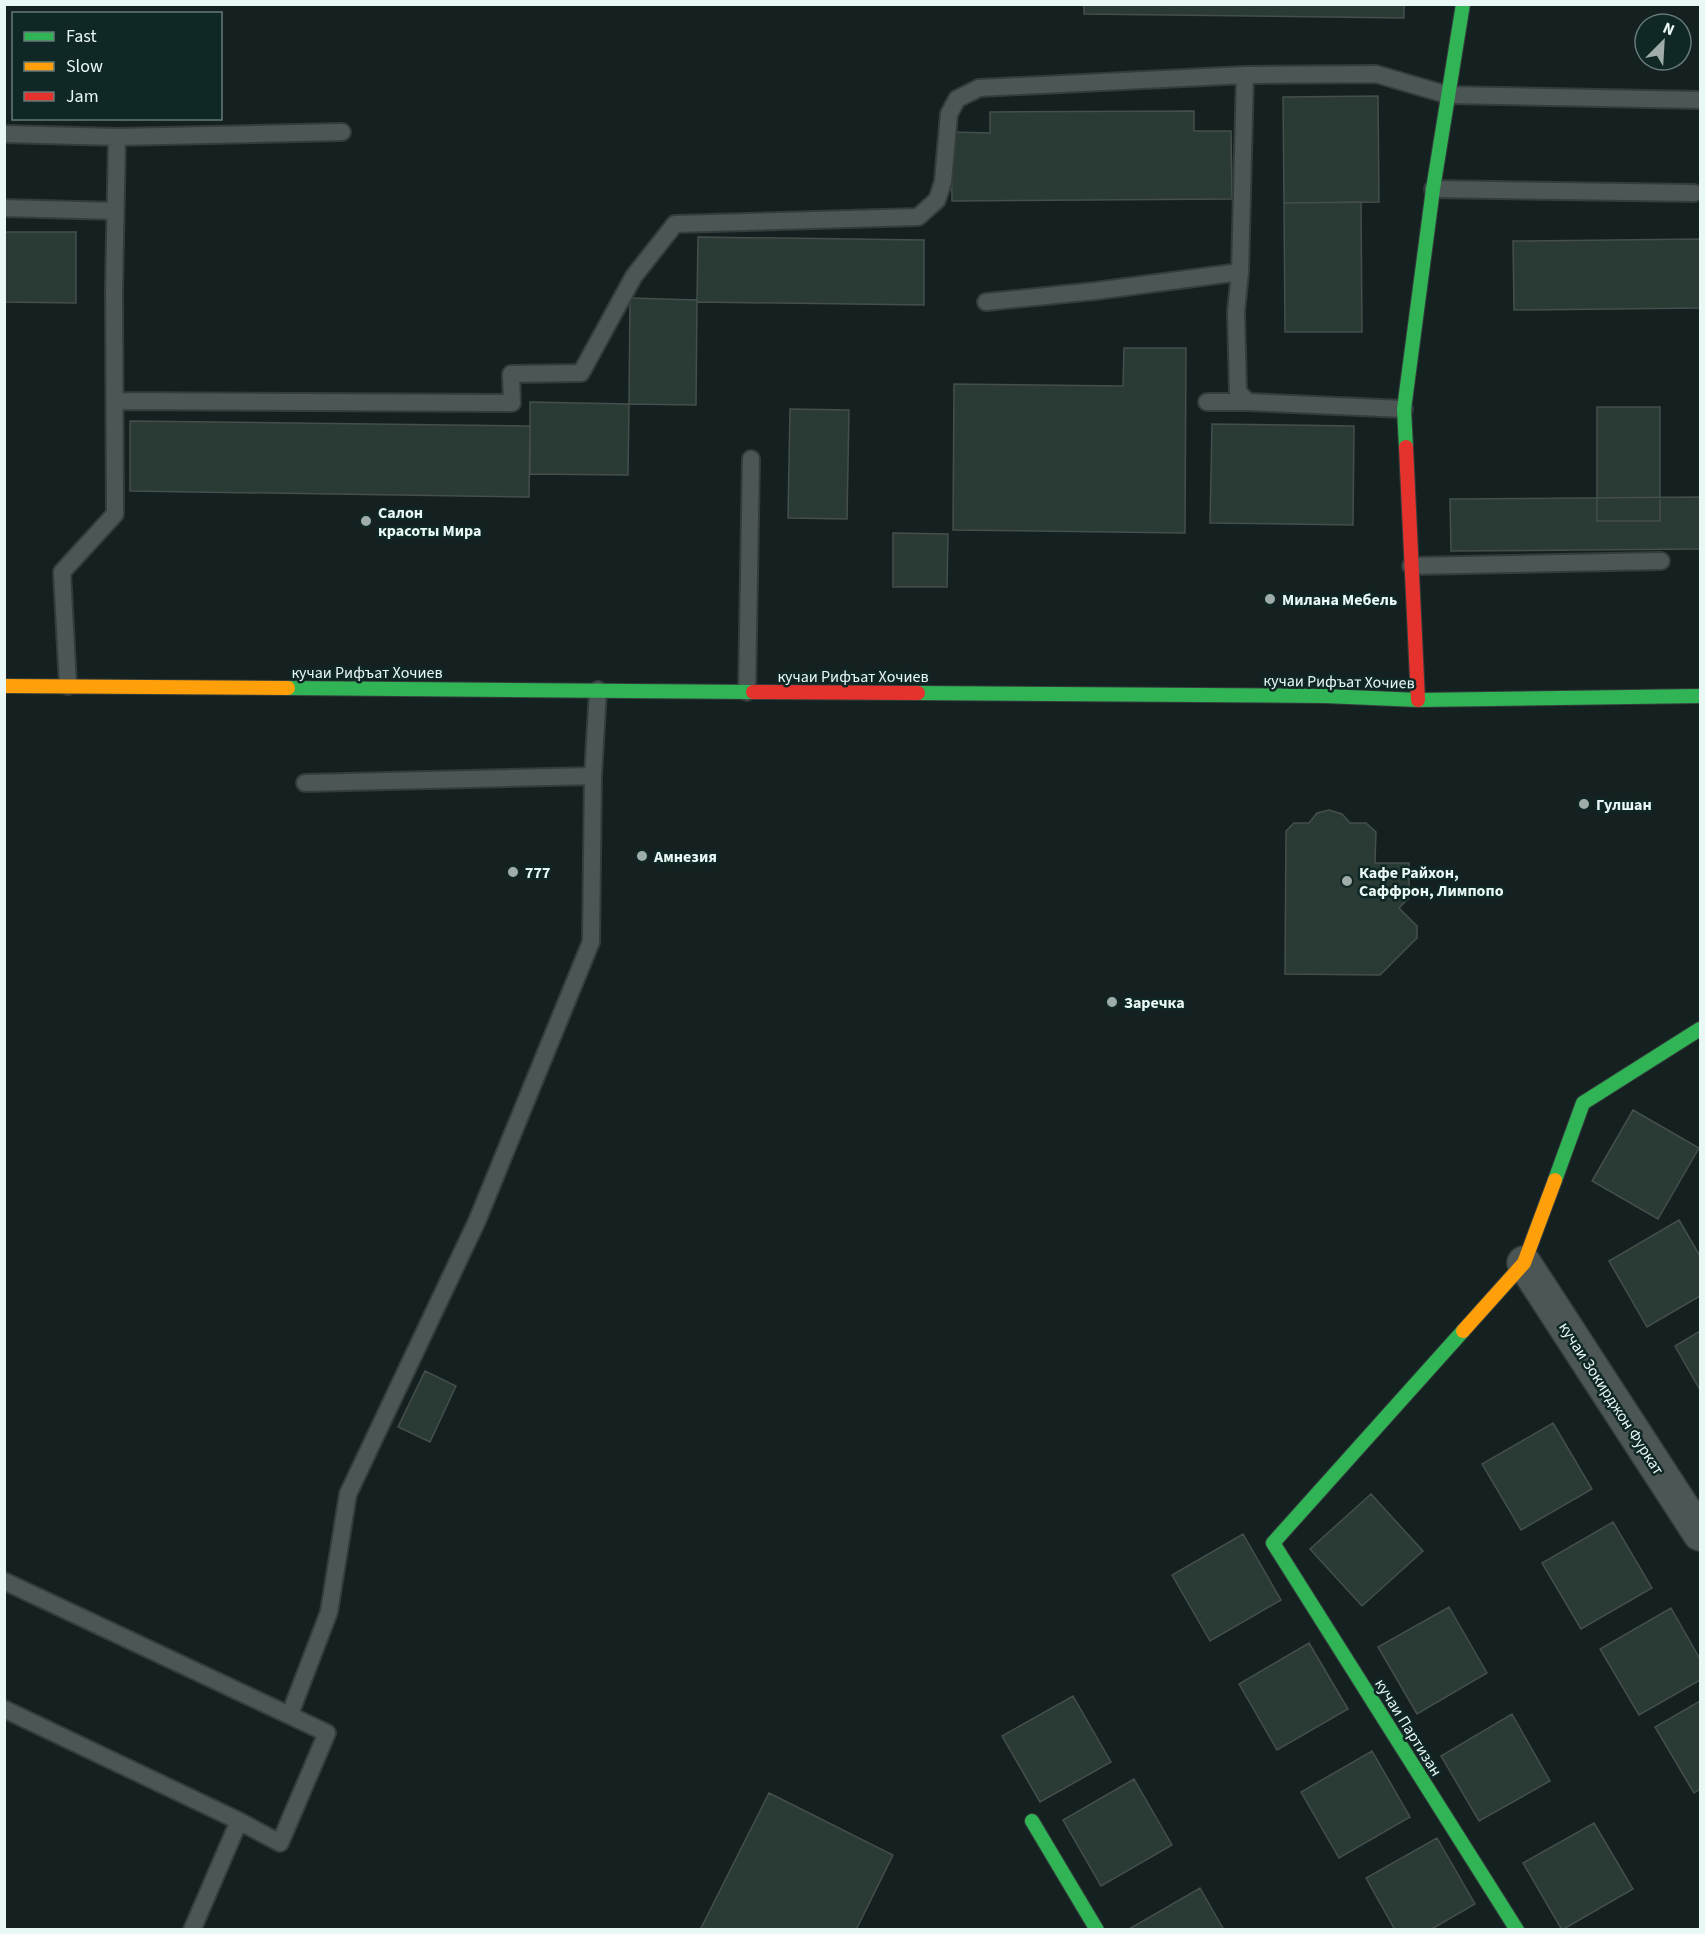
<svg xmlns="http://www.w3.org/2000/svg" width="1705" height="1934" font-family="'Source Sans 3',sans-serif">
<rect width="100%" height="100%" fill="#152120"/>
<path fill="#2a3b36" stroke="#454e4b" stroke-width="1.5" d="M1084,4H1404V18L1084,14Z
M1378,96L1379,202L1284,203L1283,97Z
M1194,111V131H1231L1232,199L952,201L951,132L990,133V112Z
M1361,202L1362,332H1285L1284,203Z
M4,232H76V303L4,302Z
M698,237L924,240V305L697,302Z
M1700,239V308L1514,310L1513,241Z
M630,298L697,300L696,405L629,404Z
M1124,348H1186L1185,533L953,530L954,384L1123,386Z
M530,402L629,404L628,475L530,474Z
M1597,407H1660V521H1597Z
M790,409L849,410L847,519L788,518Z
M130,421L530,426L529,497L130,491Z
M1212,424L1354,426L1353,525L1210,523Z
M1700,497V549L1451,551L1450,499Z
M893,533L948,534L947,587H893Z
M1329,810L1342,814L1350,823H1366L1376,832L1375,863H1409V898L1399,908L1417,926V938L1380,975L1285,974L1286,831L1294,823H1309L1317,813Z
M1633,1110L1699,1148L1658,1219L1592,1181Z
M1679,1220L1700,1256V1296L1647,1327L1609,1261Z
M1700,1331V1390L1675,1346Z
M425,1371L456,1386L430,1442L398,1427Z
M1553,1423L1592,1489L1521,1530L1482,1464Z
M1371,1494L1423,1551L1362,1606L1310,1549Z
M1613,1522L1652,1588L1581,1629L1542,1563Z
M1243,1534L1281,1600L1210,1641L1172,1575Z
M1449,1607L1487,1673L1417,1714L1378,1647Z
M1671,1608L1700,1659V1680L1639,1715L1600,1649Z
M1309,1643L1348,1709L1277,1750L1239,1684Z
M1073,1696L1111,1762L1040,1802L1002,1736Z
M1700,1701V1789L1694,1793L1655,1727Z
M1512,1714L1550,1781L1479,1821L1441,1756Z
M1372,1751L1410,1817L1339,1858L1301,1792Z
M1134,1779L1172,1845L1101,1886L1063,1820Z
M769,1793L893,1855L856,1930H700Z
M1594,1823L1633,1889L1562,1930L1523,1863Z
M1437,1838L1475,1904L1430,1930H1395L1366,1878Z
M1200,1888L1224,1930L1129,1929Z"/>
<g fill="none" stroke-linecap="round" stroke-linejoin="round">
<defs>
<path id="lane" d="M4,134L117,137
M1433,189L1694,193
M4,208L115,211
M1240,272L1245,75
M986,302L1095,291L1240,272L1236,312L1238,392L1248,402L1404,409
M116,401L512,403L511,374L581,373L634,276L675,224L918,217L937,200L943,182L949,114L957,99L979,88L1245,75L1376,74L1448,95L1700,100
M1207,402H1248
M1411,566L1661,561
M68,686L62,572L115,514L114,290L117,137L342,132
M747,692L751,459
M305,783L593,776
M4,1581L327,1733L280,1843L239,1821L4,1709
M290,1714L329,1612L348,1494L477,1221L591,942L593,776L598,690
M192,1930L239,1821"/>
<path id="street" d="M1524,1263L1700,1534"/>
<path id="fast" d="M1406,447L1404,409L1433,189L1463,4
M288,688L753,692
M918,693L1325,696L1418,700L1700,696
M1555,1180L1583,1103L1700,1029
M1463,1331L1273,1543L1517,1930
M1032,1821L1097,1930"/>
<path id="slow" d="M4,686L288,688
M1463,1331L1524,1263L1555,1180"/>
<path id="jam" d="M1406,447L1418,700
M753,692L918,693"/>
</defs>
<use href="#lane" stroke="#343d3c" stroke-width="20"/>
<use href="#street" stroke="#343d3c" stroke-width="36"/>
<use href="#fast" stroke="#343d3c" stroke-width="16"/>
<use href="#slow" stroke="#343d3c" stroke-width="16"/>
<use href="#jam" stroke="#343d3c" stroke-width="16"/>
<use href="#lane" stroke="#4b5655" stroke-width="16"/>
<use href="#street" stroke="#4b5655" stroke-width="33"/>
<use href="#fast" stroke="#30b455" stroke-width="14"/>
<use href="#slow" stroke="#ff9f0a" stroke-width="14"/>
<use href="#jam" stroke="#e5322d" stroke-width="14"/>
</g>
<g fill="#9facaa" stroke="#0f2725" stroke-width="2">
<circle cx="366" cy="521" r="6"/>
<circle cx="1270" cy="599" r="6"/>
<circle cx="1584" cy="804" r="6"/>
<circle cx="642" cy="856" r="6"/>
<circle cx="513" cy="872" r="6"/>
<circle cx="1347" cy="881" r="6"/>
<circle cx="1112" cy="1002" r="6"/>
</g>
<g text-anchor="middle" stroke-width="5" stroke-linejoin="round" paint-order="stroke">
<g font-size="16" font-weight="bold" fill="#e9f7f5" stroke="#0f2725" text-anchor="start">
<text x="378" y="518">Салон<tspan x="378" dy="18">красоты Мира</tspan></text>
<text x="1282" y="605">Милана Мебель</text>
<text x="1596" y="810">Гулшан</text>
<text x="654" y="862">Амнезия</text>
<text x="525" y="878">777</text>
<text x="1359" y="878">Кафе Райхон,<tspan x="1359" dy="18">Саффрон, Лимпопо</tspan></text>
<text x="1124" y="1008">Заречка</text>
</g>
<g font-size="16" fill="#e9f7f5" stroke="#0f2725">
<text x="367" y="678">кучаи Рифъат Хочиев</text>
<text x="853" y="682">кучаи Рифъат Хочиев</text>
<text transform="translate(1339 681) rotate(1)" y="6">кучаи Рифъат Хочиев</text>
<text transform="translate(1612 1398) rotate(57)" y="6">кучаи Зокирджон Фуркат</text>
<text transform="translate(1409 1727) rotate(58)" y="6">кучаи Партизан</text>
</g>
</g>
<rect width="1705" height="1934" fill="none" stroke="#e9f7f5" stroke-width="12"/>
<rect x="12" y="12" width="210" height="108" fill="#0f2725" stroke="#667a78" stroke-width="1.5"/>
<rect x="24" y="32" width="30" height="9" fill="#30b455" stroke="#667a78" stroke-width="1.5"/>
<text x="66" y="42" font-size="18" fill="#e9f7f5">Fast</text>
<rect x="24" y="62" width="30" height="9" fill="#ff9f0a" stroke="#667a78" stroke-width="1.5"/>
<text x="66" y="72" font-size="18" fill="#e9f7f5">Slow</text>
<rect x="24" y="92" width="30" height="9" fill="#e5322d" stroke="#667a78" stroke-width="1.5"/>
<text x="66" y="102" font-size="18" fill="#e9f7f5">Jam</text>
<g transform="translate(1663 42) rotate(24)"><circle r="28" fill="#0f2725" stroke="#667a78" stroke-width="1.5"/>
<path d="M0-4.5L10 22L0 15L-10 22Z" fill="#9facaa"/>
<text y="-9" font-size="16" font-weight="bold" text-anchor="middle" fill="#e9f7f5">N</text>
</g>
</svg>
